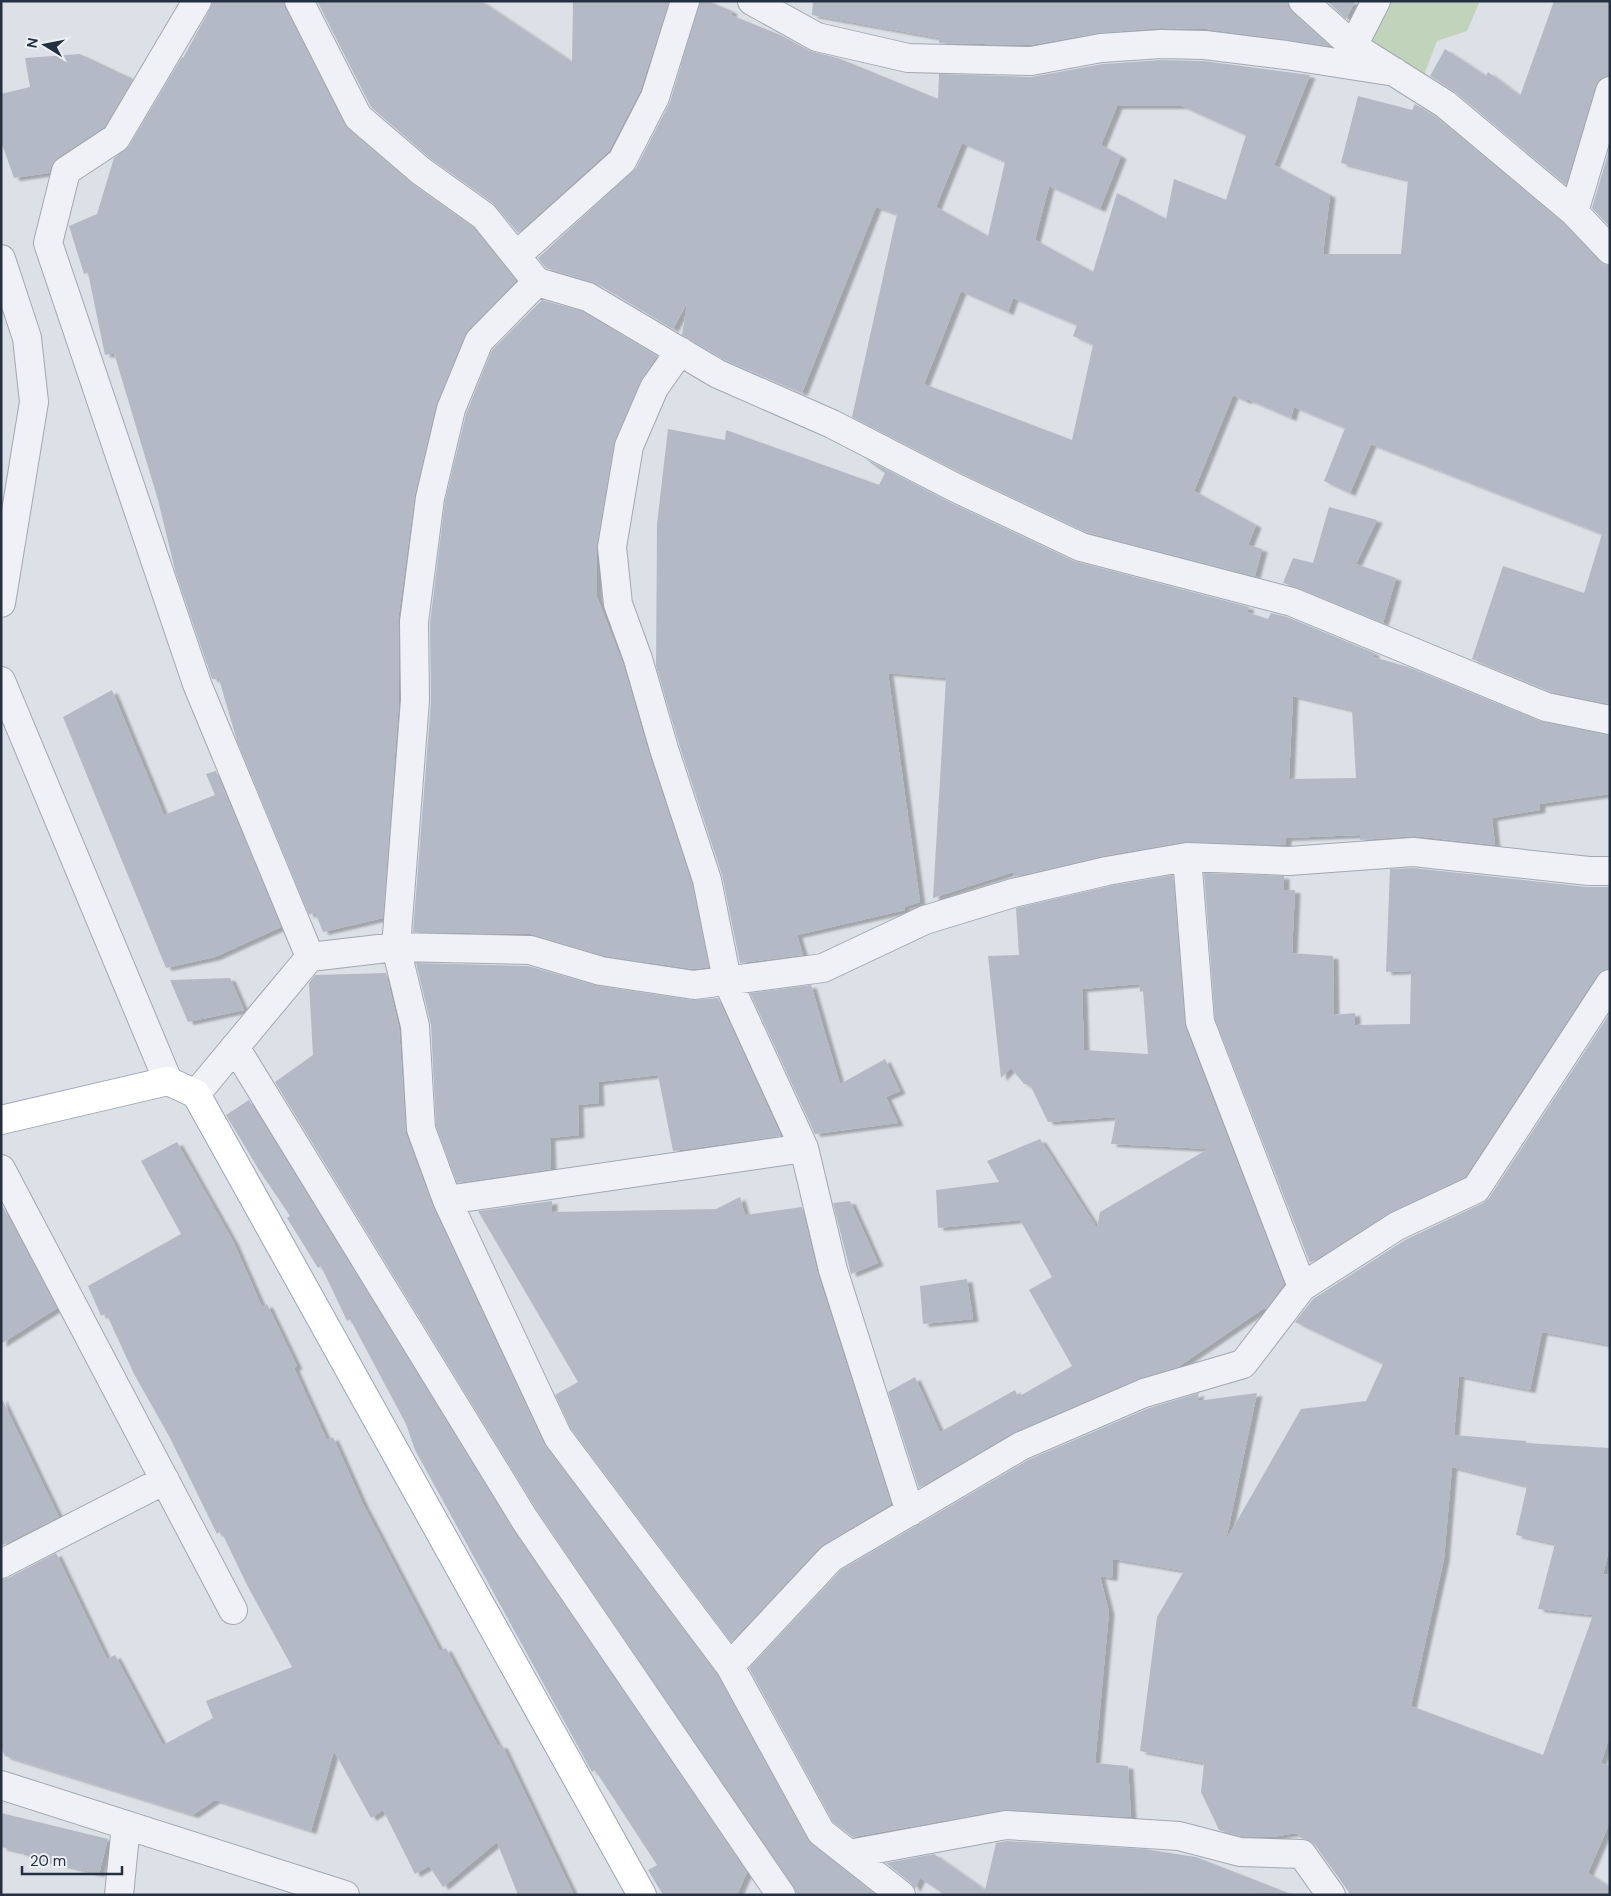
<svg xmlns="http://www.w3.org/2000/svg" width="1611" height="1896" font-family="'DM Sans',sans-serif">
<defs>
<filter id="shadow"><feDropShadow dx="5.5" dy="3" stdDeviation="1" flood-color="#0004"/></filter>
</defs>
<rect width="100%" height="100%" fill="#dce1e8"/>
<path fill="#c2d3bc" d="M1388,1H1480L1467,31L1437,41L1424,75L1367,43Z"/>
<path fill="#b3bac5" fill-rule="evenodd" filter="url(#shadow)" d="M213,1H284L285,8L348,129L412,184L473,227L516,281L465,335L436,405L415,494L398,620L399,700L383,918L323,932L315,912L309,915L237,741L219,679H212L176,574L158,500L114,353L105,355L88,273L84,274L69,226L97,214L114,158L129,146L182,57L183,58L210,9Z
M317,1H481L572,62L573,1H669L640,91L609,151L518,233L493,203L431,159L371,107Z
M700,1H708L732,11L731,15L780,35L810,51L838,58L938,99L939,74L1031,77L1103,64L1161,60L1204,61L1310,75L1274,165L1330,195L1323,254H1401L1408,180L1341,163L1358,96L1412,110L1415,104L1436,117L1563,223L1599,261L1605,265H1610V704L1551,692L1472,659L1503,566L1584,593L1602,534L1371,444L1350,493L1324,481L1345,428L1294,407L1291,418L1247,399L1246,401L1233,395L1194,491L1256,525L1248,545L1262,549L1255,576L1086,532L963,474L852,417L897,214L876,207L802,393L725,360L682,335L687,303L673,329L596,283L546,268L538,258L636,168L670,102ZM1117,106H1182L1246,135L1226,200L1174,179L1166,219L1117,193L1093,272L1035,240L1049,186L1100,209L1121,156L1101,145ZM962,143L1005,162L988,236L936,207ZM961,291L1008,312L1013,298L1077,325L1073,336L1093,345L1072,440L924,384Z
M813,1H1288V6L1293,13L1330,46L1207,29L1161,28L1098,33L1030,45L939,43V38L812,15Z
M1327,1H1355L1346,19Z
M1554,1H1610V76L1600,79L1595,87L1566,185L1455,92L1430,76L1445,49L1486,76L1488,72L1520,96Z
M80,54L133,79L104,127L57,158L51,167L49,173L14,178L1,141V94L30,87L25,58Z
M1610,147V227L1592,208Z
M542,300L582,311L657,356L640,382L614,443L597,544V597L623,664L649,754L692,884L709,967L694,969L604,956L531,934L413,932L431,701L430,623L445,501L466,414L492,350Z
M668,429L725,440L726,430L879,485L885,473L864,458L949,502L1074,561L1249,607L1247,612L1268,619L1271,613L1287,617L1374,653L1373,657L1408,667L1540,721L1610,735V794L1540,804V810L1492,818L1495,845L1415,836L1360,840V835L1286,838V845L1184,842L1103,856L1014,877L1013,872L933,898L946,678L888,673L920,902L904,907L905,910L797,935L803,955L740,963L722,875L679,744L656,666L657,524ZM1293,696L1352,710L1356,778L1289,779Z
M1329,507L1377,520L1356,564L1396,578L1383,623L1298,588L1283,583L1293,558L1313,563Z
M112,690L164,815L215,795L206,774L216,771L281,927L215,957L166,968L63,717Z
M1413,868L1587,887H1610V969L1603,970L1597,975L1465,1177L1389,1213L1310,1263L1215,1019L1204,873L1284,876V890H1295L1292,953L1333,956L1334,1015L1355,1013V1025L1410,1024L1411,971L1386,972L1390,869Z
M1173,875L1185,1027L1284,1284L1266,1309L1264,1308L1178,1367L1138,1379L1015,1432L919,1488L888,1392L915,1377L940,1432L1015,1390L1018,1397L1072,1366L1029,1290L1052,1277L1020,1220L938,1228L936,1190L999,1182L987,1161L1040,1139L1097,1228L1100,1212L1208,1149L1111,1144L1116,1117L1048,1122L1030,1085L1024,1084L1011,1068L1001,1078L988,956L1019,955L1016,908L1110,886ZM1139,984L1140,992L1143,991L1148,1054L1084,1050L1082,989Z
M416,963L528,966L599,986L692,1000L718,998L781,1136L673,1151L658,1075L598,1082L599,1103L578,1105L579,1135L550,1138L551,1169L457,1183L436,1126L431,1025Z
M386,973L399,1028L406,1134L433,1207L544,1444L717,1674L808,1840L875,1895H798L538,1512L275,1082L313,1055L309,983L315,975Z
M230,978L244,1010L188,1022L170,980Z
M811,985L840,1084L885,1059L900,1091L886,1097L898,1123L815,1134L750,993Z
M1610,1013V1345L1542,1332L1530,1390L1459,1376L1454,1435L1526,1441V1443L1610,1448V1545L1603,1574L1610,1575V1735L1601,1763L1610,1766V1822L1588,1873L1610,1887V1895H1351L1315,1845L1309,1840L1301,1838L1296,1833L1272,1837L1242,1836L1219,1830L1201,1792L1204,1763L1140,1751L1157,1617L1184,1571L1113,1559L1112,1578L1100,1576L1109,1612L1095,1763L1128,1766L1131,1817L1003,1810L853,1837L833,1822L749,1668L841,1570L1028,1460L1149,1408L1199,1393L1197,1401L1257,1393L1226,1540L1301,1409L1366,1401L1383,1364L1295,1322L1313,1299L1405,1240L1483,1203L1489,1198ZM1452,1467L1527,1486L1516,1535L1555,1544L1538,1609L1593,1615L1543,1755L1411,1706L1444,1559Z
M249,1100L512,1528L747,1872L737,1895H663L648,1870L657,1865L595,1770L592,1772L415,1450L406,1424L350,1319L347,1321L321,1266L318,1268L287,1218L290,1216L259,1170L226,1115Z
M177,1142L233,1241L262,1307L267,1304L297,1366L294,1368L327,1440L333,1437L363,1504L440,1651L446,1648L498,1746L502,1745L574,1895H518L497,1842L443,1887L429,1866L415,1874L383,1810L371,1818L334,1751L311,1831L215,1800L193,1815L5,1756L1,1748V1579L8,1578L56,1553L107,1659L115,1655L163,1745L213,1718L206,1701L292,1667L248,1587L221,1531L217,1534L169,1436L134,1374L106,1313L101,1316L88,1286L181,1234L141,1161Z
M740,1197L745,1215L802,1207L818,1275L891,1504L820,1547L731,1642L571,1429L555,1395L578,1382L478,1211L552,1201V1212L716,1209Z
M850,1201L878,1263L851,1274L833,1203Z
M1,1203L57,1308L1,1344Z
M967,1279L973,1319L923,1324L920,1286Z
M1,1397L59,1517L1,1546Z
M1,1813L108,1839L99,1874L24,1855L22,1852L1,1847Z
M1007,1841L1144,1849L1196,1857L1288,1893L945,1895L920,1878L915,1889L911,1883L886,1863L934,1854L985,1890L996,1843Z"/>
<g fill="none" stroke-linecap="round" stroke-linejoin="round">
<defs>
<path id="minor" d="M197,1L116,138L66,171L48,243L197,684L310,957
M299,1L358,117L421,171L484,216L537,282
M752,1L817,37L908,58L1031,61L1101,48L1161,44L1205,45L1286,55L1395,72
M1303,1L1353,46L1445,104L1574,212L1610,250
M1353,46L1376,1
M1574,212L1610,91
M516,256L622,161L655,97L685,1
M680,351L654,388L629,446L612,547L618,604L638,659L664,749L707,880L727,980L804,1148L833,1270L910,1512
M1187,857L1200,1022L1302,1287
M235,1047L525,1520L781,1895
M196,1094L310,957L396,947L530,950L601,971L694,985L823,968L925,920L1013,893L1107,871L1187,857L1289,861L1413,852L1589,871H1610
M1,1169L233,1610
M447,1200L804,1148
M1,1564L165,1480
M730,1666L831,1558L1021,1446L1144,1393L1243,1364L1302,1287L1397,1226L1476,1189L1610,984
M1,1785L345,1895
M849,1854L1006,1825L1179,1836L1240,1852L1302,1854L1331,1895
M119,1895L126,1825
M901,1895L821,1832L730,1666L558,1437L447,1200L421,1129L415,1026L396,947L415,700L414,622L430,498L451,409L479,341L537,282L588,297L718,374L832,424L956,488L1081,547L1292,602L1546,707L1610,720"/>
<path id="tertiary" d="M1,259L27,338L34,402L1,603
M1,681L168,1081"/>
<path id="primary" d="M1,1120L168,1081L196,1094L642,1895"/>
</defs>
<use href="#minor" stroke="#a1a8b2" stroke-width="30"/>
<use href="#tertiary" stroke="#a1a8b2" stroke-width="30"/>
<use href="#primary" stroke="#9aa5b5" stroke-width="30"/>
<use href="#minor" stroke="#eff1f6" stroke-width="28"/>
<use href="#tertiary" stroke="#eff1f6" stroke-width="28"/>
<use href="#primary" stroke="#fff" stroke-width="28"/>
</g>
<rect width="1611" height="1896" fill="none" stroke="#242f3f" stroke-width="5"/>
<g transform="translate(45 45) rotate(280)" stroke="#ebf0f5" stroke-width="4" paint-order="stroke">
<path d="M0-4L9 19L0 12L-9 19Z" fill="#242f3f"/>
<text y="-8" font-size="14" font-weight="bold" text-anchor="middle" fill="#242f3f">N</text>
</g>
<path d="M22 1866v8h100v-8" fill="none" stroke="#242f3f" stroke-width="2.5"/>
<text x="30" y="1866" font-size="15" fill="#242f3f" stroke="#ebf0f5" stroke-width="4" paint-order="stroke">20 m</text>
</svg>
